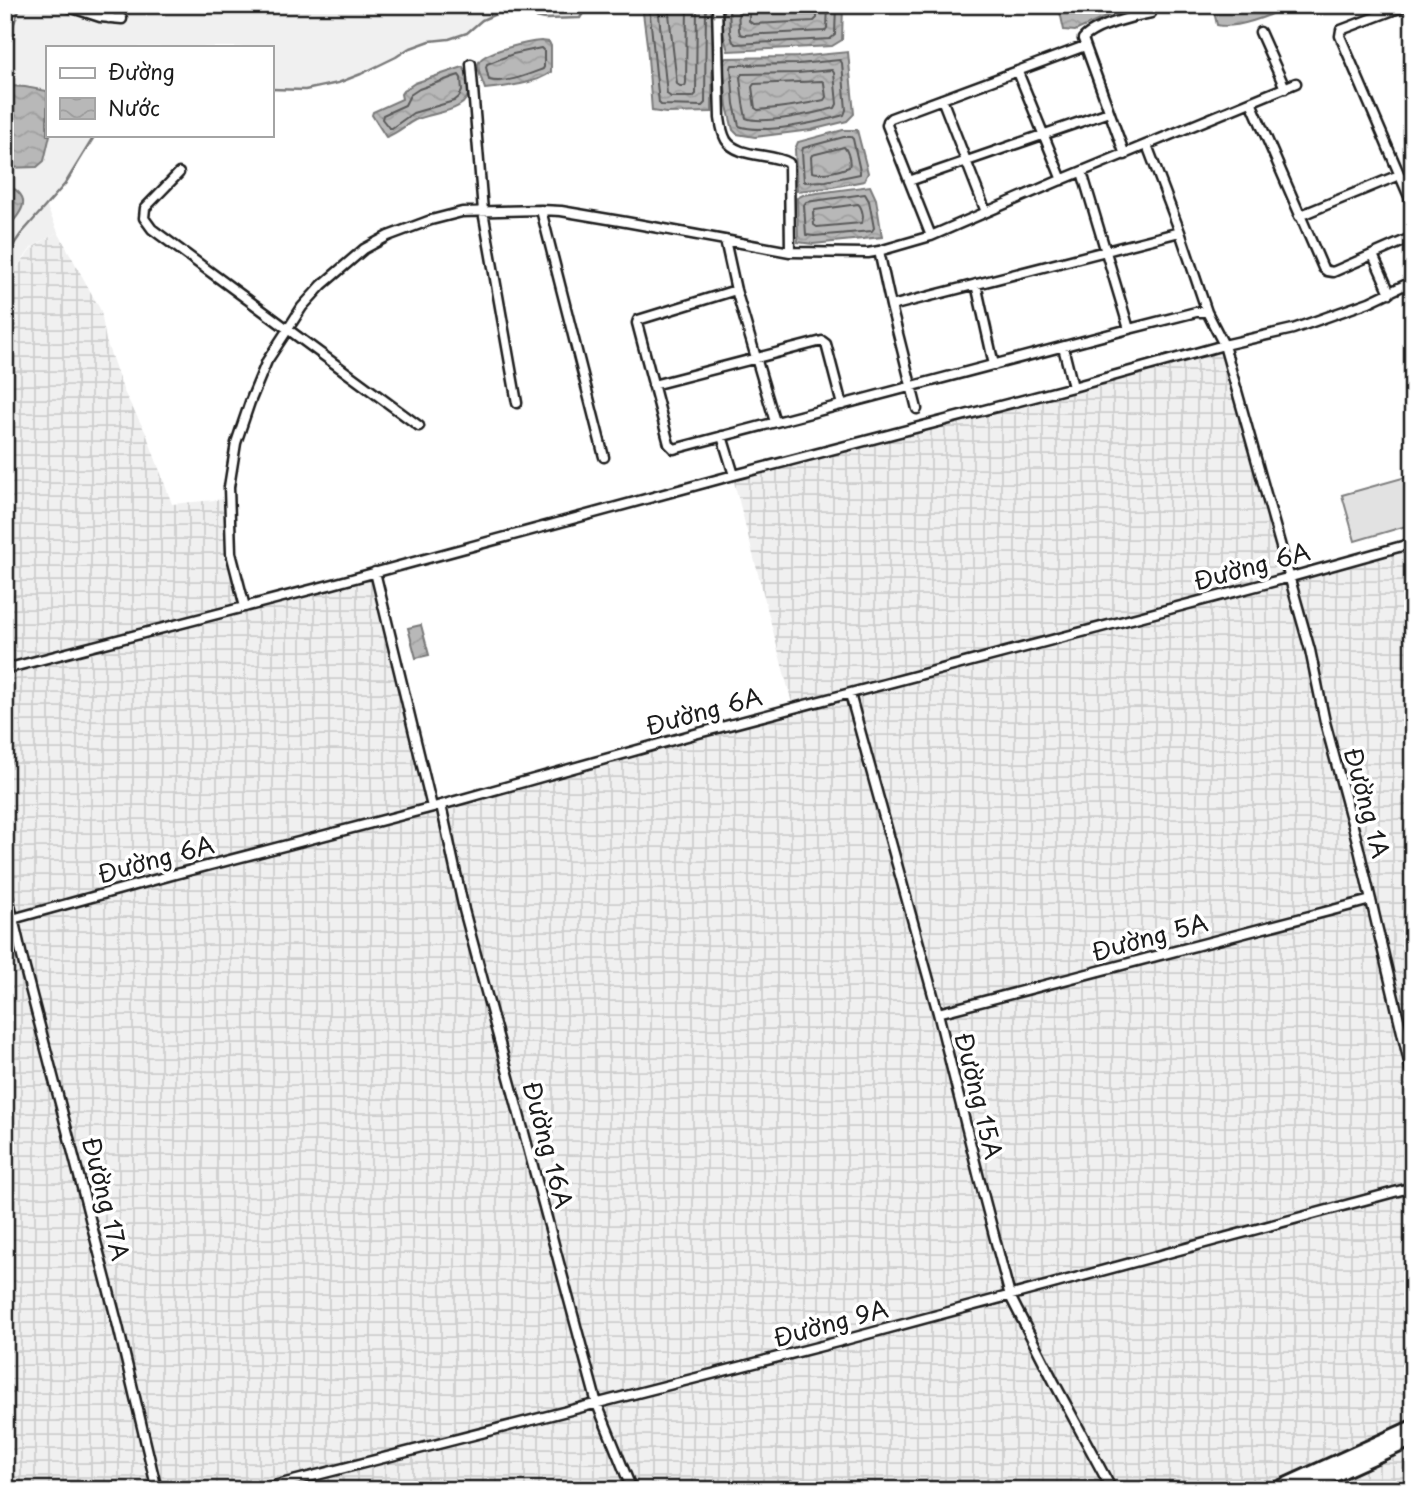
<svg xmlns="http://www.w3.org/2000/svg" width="1418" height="1495" font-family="'Playpen Sans',sans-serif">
<defs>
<pattern id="industrial-grid" width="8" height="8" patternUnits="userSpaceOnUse" patternTransform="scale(1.75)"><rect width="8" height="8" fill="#f0f0f0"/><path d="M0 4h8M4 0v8" fill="none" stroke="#cdcdcd"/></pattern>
<pattern id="water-waves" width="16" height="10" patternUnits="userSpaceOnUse" patternTransform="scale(1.75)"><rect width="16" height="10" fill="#b8b8b8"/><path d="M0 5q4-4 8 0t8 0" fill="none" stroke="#9e9e9e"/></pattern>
</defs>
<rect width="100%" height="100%" fill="#fff"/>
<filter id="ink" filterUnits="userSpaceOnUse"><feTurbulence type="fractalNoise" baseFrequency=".0143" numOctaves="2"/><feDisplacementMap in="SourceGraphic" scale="14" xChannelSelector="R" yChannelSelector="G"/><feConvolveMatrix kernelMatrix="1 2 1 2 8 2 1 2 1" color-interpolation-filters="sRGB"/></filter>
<g filter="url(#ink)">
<path fill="#f0f0f0" d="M5,5H588L580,18L545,19L504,10L482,20L467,33L449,39L430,41L408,49L396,57L361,74L338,83L305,90L271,89V47H47V135H95L65,184L46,205L58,232L32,247L5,283Z"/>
<path fill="url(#industrial-grid)" d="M58,232L101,311L106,341L124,392L146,433L172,504L226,499L242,605L5,666V283L33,247Z
M1223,349L1287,575L1413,545V1490H5V672L373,576L430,810L794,711L733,478Z"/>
<path fill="#e2e2e2" stroke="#7f7f7f" stroke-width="2" d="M5,5H14L20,8L5,47Z
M1413,475V524L1355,541L1342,495Z"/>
<path fill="url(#water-waves)" stroke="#7a7a7a" stroke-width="2" d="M642,5H713L712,112L666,113L652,111L647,44Z
M723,5H843L842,40L832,46L728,51L723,33Z
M1050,5H1121L1119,11L1075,31L1064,30L1060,12Z
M1208,5H1285C1272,17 1234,29 1217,25L1215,16Z
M541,41L549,42L551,46V72C536,84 504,87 485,89C483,82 476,69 479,62C484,51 529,42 541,41Z
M848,52L854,114L847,121L811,130L755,137L737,134L733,130L727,106L723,62L726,58L797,57Z
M463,67C468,74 469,80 469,88C470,113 432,112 415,120C405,125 398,133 386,137L372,115L373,112L402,99L401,94L403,91L415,83Z
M10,86L25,87L47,91V135H50L44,161L37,167L5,168V89Z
M843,130H857L868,173L864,181L827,188L797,191L795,149L798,142Z
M5,184C37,198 20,213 5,231Z
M870,186L876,199L882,237L813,244L798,242L797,198L803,195Z
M421,625L429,655L416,658L408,628Z"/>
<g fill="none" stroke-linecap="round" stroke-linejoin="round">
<path stroke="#5a5a5a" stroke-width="2" d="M649,5L659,103L661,105L702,106L705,103L706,5
M658,5L667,94L671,97H693L696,94L697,5
M668,5L677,84L680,86H685L686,83L687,5
M729,5L730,32L733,42L736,44L830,39L835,35L836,5
M738,5L739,30L740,34L743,35L825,31L827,28L828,5
M749,5V21L753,24L814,21L817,18V5
M541,48L544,51V67L543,69C527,75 506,84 489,80L486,67L487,64L513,54Z
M840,60L842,63L846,110L844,115C819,122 763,135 739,126L734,104L731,68L732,65L798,64Z
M832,70L834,73L837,104L835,108C816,113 763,125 746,118L743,103L740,77L742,74L798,73Z
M459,75L461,78L462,91L459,97L454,101L413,113L392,128H389L382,119L383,115L405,105L410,95L419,89Z
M822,81L824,83L826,97L824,100C802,105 780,108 758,110L755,108L752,87L754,84Z
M844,137H851L853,139L860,171V174L826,181L804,182L802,152L803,148Z
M844,147C848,151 851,162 849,167C838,171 823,175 812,172L811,157L812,155Z
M865,194L869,201L874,228L872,231L814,236L806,235L804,205L806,202Z
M858,204C862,207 865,219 861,223L817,227L814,225L813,213L815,210Z"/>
<path stroke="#7a7a7a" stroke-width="2.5" d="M271,89L305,90L338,83L361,74L396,57L408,49L430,41L449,39L467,33L482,20L505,10L545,19L580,18L588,5
M5,257L21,234L65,184L95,135"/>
<defs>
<path id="street" d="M63,5L100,17L122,19
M717,5L720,118C721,125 722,133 726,140C737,158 772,153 789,163L790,252
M1407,5L1341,30L1340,36L1413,206
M108,18L113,5
M1260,32L1285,88
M471,64L483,211L517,403
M1018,72L1062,180
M942,99L986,212
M1251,102L1323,268L1327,271L1333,272L1413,237
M1125,155L1083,39C1093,26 1134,16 1151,13
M1082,172L1129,329
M179,173L145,208L144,218L152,229L419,426
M909,181L1109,112
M541,210L604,457
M1299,216L1399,175
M1180,232L1207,312
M931,236L887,125L888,121L891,118L1085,46
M725,240L736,290L775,422
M879,251L891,306L917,409
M1373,255L1390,293
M976,284L994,365
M736,290L638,320L637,323L669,444L674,449L1129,329L1196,312H1207L1224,345L1310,650L1325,722L1358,845L1413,1079
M891,306L1180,232L1147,145
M1063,347L1073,387
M653,385L822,341L826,344L842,405
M722,436L734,475
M375,572L432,807
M245,607L231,553L229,487L236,443L250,402L267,361L288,329L302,307L322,285L364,249L388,236L431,220L462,212L541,210L561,211L626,222L790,252L868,253L879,251L931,236L1056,182L1296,83
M5,669L333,584L734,475L1073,387L1224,345L1293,329L1369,302L1413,281
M850,694L938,1013L979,1178L1010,1296L1054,1382L1112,1490
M441,805L464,910L597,1404L632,1490
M5,884L24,965L118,1326L157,1490
M5,921L172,875L441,805L691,735L1291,577L1413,543
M938,1013L1371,900
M258,1490L841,1341L1413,1187"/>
<path id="secondary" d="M1275,1490L1413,1427
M1301,1490L1413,1439"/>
</defs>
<use href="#street" stroke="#1c1c1c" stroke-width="13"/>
<use href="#secondary" stroke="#1c1c1c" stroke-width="18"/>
<use href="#street" stroke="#fff" stroke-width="8"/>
<use href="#secondary" stroke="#fff" stroke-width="12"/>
</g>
</g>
<g text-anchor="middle" stroke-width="7" stroke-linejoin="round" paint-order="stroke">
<g font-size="24" fill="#1c1c1c" stroke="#fff">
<text transform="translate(1252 567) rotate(-15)" y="8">Đường 6A</text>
<text transform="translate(704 712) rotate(-15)" y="8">Đường 6A</text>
<text transform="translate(1366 803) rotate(75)" y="8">Đường 1A</text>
<text transform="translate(156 860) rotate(-15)" y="8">Đường 6A</text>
<text transform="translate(1150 938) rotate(-15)" y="8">Đường 5A</text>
<text transform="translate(978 1096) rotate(76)" y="8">Đường 15A</text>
<text transform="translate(547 1145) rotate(75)" y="8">Đường 16A</text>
<text transform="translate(105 1199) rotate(76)" y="8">Đường 17A</text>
<text transform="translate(831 1324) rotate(-15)" y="8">Đường 9A</text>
</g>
</g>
<rect width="1418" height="1495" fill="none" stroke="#fff" stroke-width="28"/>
<rect x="14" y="14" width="1390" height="1467" fill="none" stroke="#1c1c1c" stroke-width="2.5" filter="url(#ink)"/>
<rect x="46" y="46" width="228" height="91" fill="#ffffff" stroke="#a4a4a4" stroke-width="2"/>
<rect x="60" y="68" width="35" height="10" fill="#ffffff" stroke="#a4a4a4" stroke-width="2"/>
<text x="108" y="80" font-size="21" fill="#1c1c1c">Đường</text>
<rect x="60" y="98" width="35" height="21" fill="url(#water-waves)" stroke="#a4a4a4" stroke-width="2"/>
<text x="108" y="116" font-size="21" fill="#1c1c1c">Nước</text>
</svg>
